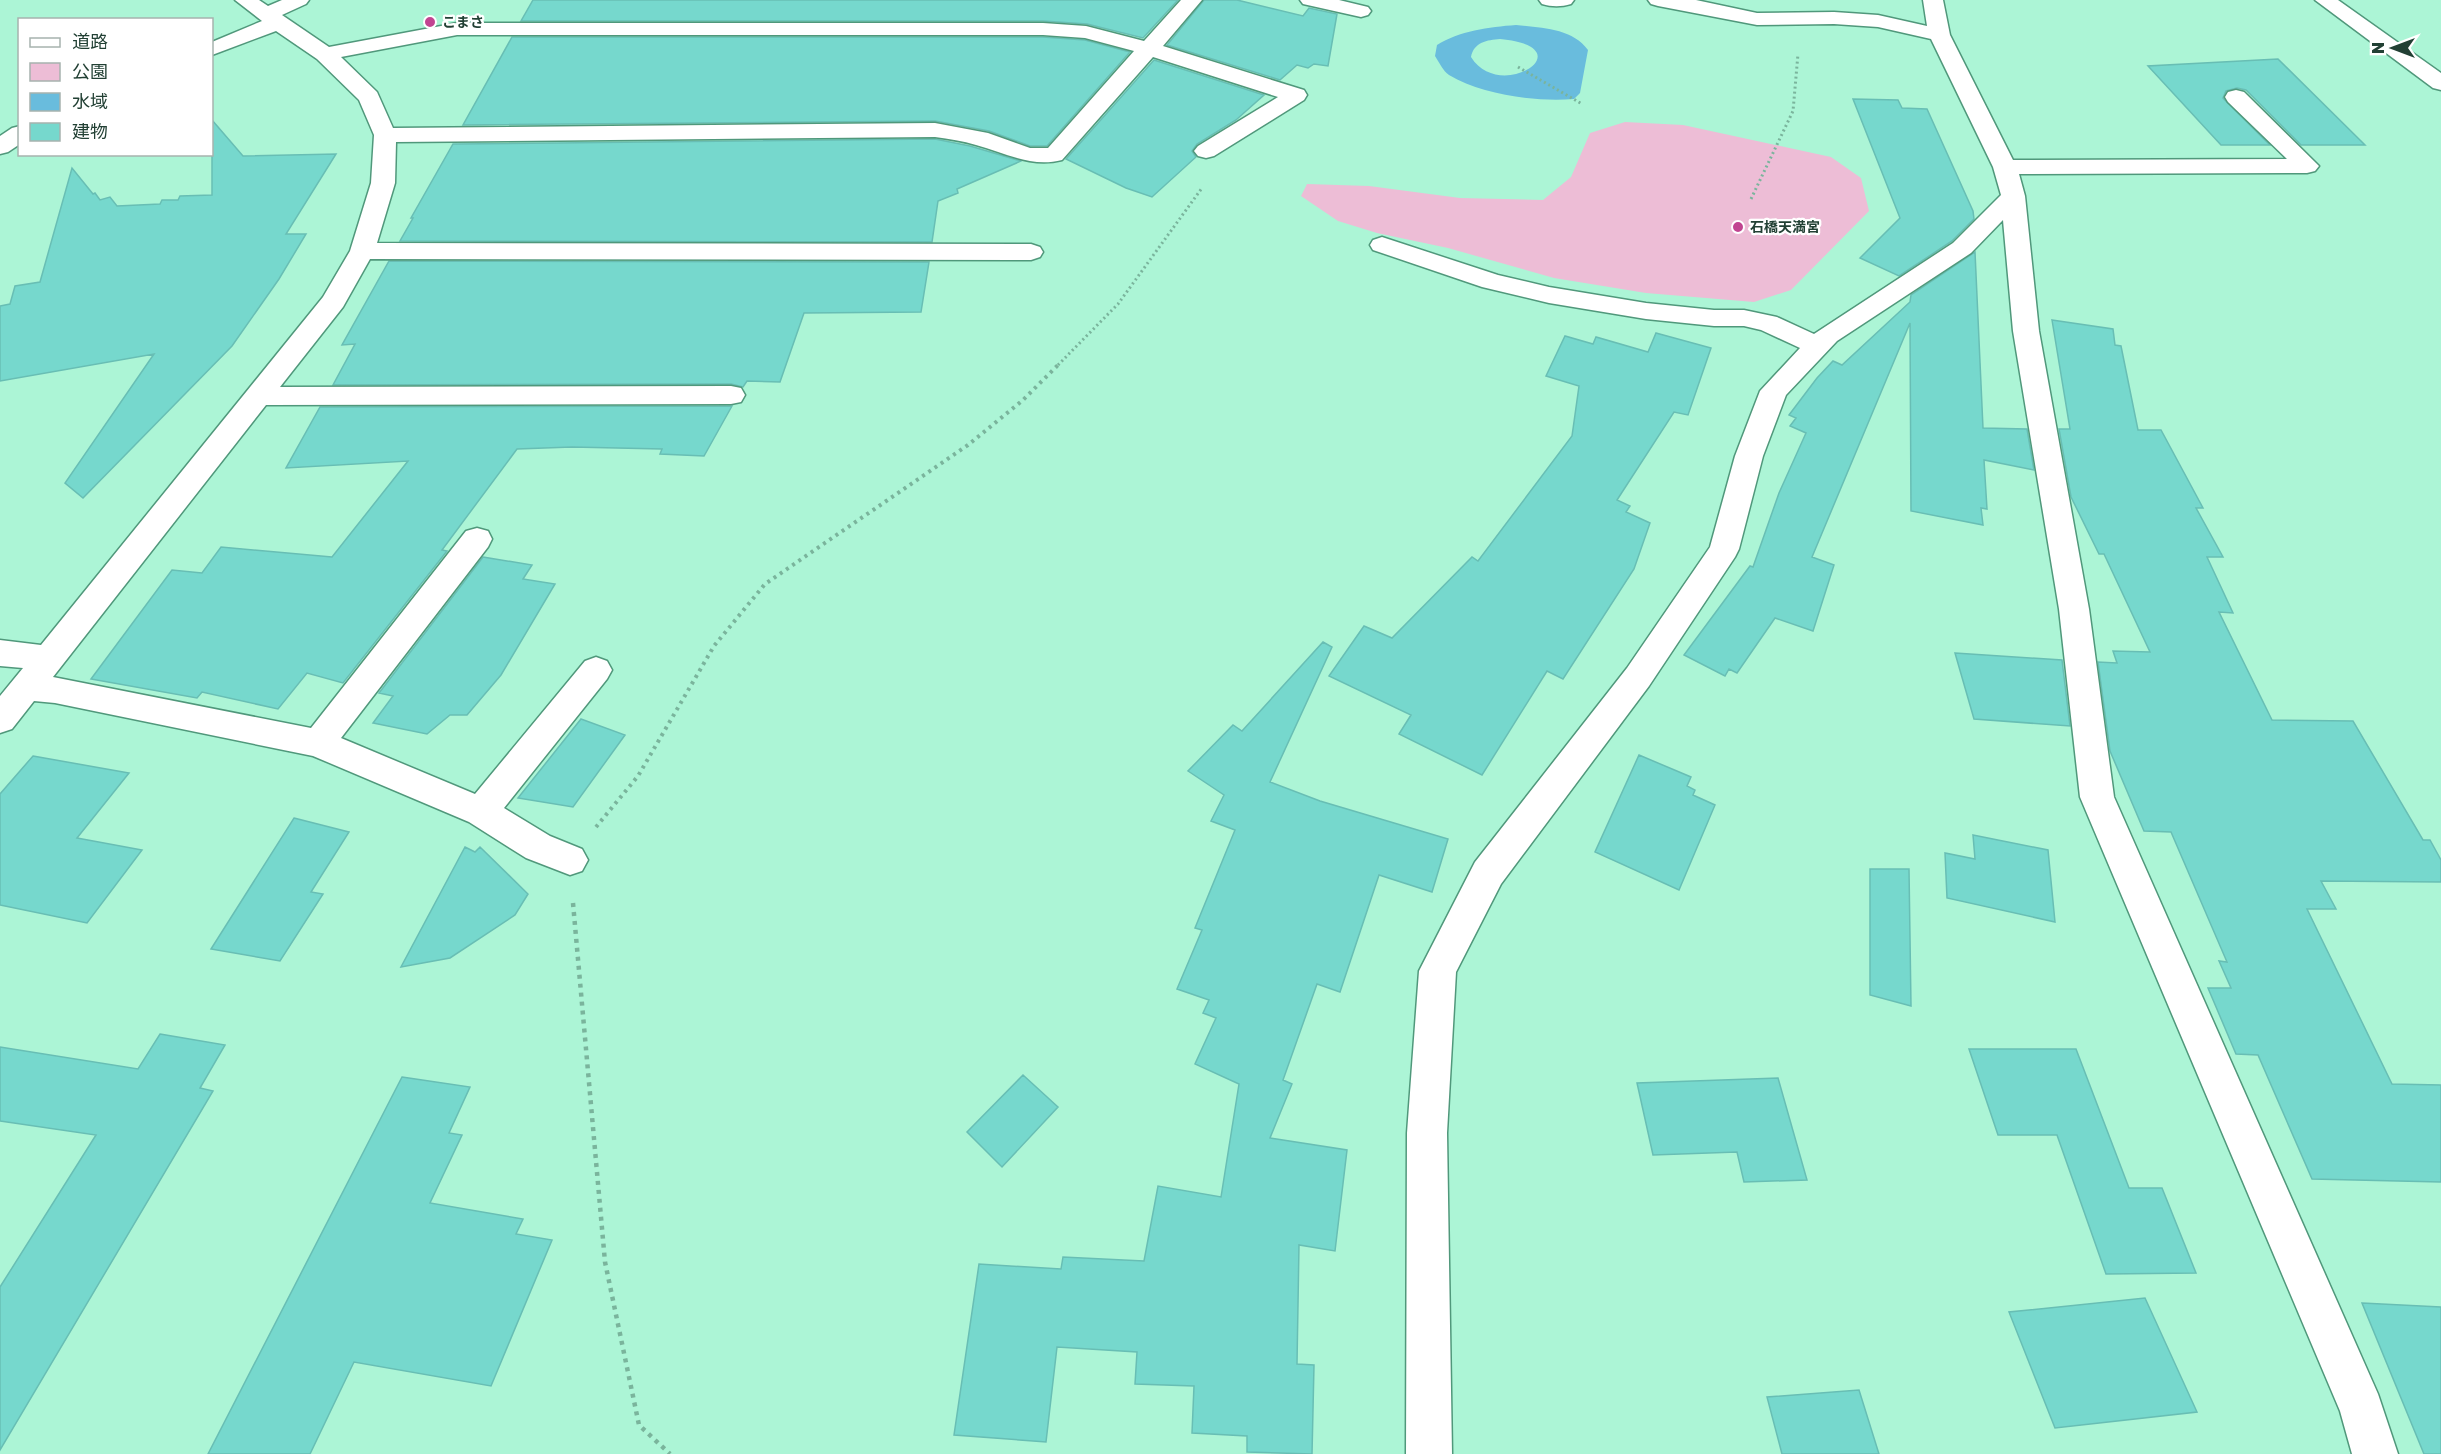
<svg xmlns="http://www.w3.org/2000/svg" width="2441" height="1454" font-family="'Golos Text','Noto Sans JP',sans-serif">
<rect width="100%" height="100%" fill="#acf5d6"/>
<path fill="#edbdd6" d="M1625,122L1683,125L1831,157L1861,178L1869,211L1791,290L1754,302L1646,293L1554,278L1448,248L1377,233L1338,221L1301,196L1307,184L1369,186L1460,198L1543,200L1571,177L1590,133Z"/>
<path fill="#69bcdd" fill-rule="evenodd" d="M1516,25C1541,28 1572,28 1588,50L1580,93L1574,99C1535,102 1483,95 1449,75C1443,71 1439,62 1435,56L1437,45C1459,31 1489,27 1516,25ZM1500,39C1587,47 1500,104 1471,57C1474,42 1487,40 1500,39Z"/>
<path fill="#76d8cd" stroke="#68beb4" stroke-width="1.5" d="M533,0H1178L1143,38L1087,24L1043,21H521Z
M1204,0H1237L1303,16L1309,8L1337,14L1328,66L1314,64L1308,68L1297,65L1280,80L1167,45Z
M512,37H1043L1085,40L1130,52L1047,146H1030L989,131L935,121L463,125Z
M2278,59L2365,145H2301L2246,90L2237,88L2226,91L2223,98L2270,145H2221L2148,66Z
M1154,60L1264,95L1236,120L1197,144L1192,151L1196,157L1152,197L1126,188L1066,159Z
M1853,99L1898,100L1902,108L1927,109L1973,211L1974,219L1952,241L1899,276L1860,258L1900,218Z
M212,120L243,156L336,154L286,234H306L279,279L232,346L83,498L65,483L154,354L0,381V306L10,304L15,286L40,282L72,168L93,194L95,193L100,200L110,197L117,206L160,204L162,200H178L180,196L212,195Z
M935,139L970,146L1021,161L957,189L958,193L938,201L932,242L400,241L413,218H411L453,144Z
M1975,252L1983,428L2027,429L2034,470L1984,460L1987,509L1981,508L1983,525L1911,511L1910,323L1812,557L1834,565L1813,631L1775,618L1737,673L1729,669L1725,676L1684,655L1750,566L1753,567L1779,493L1806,433L1790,426L1796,418L1789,415L1817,378L1833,361L1842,365L1910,302L1911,295Z
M389,261L929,262L921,312L804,313L780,382L747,381L743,387L731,384L333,385L355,344L342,345Z
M2052,320L2113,329L2115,345L2121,346L2138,430H2161L2203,508H2196L2223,557H2207L2233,613L2219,612L2272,720L2353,721L2423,840H2430L2441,860V882L2321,881L2336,909H2307L2392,1084L2441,1085V1182L2312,1179L2258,1055L2236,1054L2208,988H2231L2219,961L2227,962L2171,832L2144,831L2110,751L2098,662L2117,663L2113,651L2150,652L2104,554H2099L2071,497L2059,429H2070Z
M1656,333L1711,348L1688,415L1674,412L1617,500L1630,506L1626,512L1650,523L1634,569L1563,679L1547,671L1482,775L1399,734L1411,715L1329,676L1364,626L1392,638L1472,557L1478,561L1572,436L1579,386L1546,376L1565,336L1593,344L1596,337L1648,352Z
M732,406L704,456L660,454L662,449L572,447L517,449L442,550L447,551L343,683L307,673L278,709L202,692L197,698L91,679L172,570L202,573L221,547L332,557L408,461L286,468L320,407Z
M483,557L532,565L523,579L555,584L501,675L467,715H450L427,734L373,723L393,696L379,693Z
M1323,642L1332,647L1270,782L1320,801L1448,839L1432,892L1379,875L1340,992L1317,984L1283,1080L1292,1084L1270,1138L1347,1150L1335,1251L1299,1245L1297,1364L1314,1365L1312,1454L1247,1452V1436L1192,1433L1194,1386L1135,1384L1137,1352L1057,1347L1046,1442L954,1435L979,1264L1061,1269L1063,1257L1144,1261L1158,1186L1221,1197L1239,1084L1195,1064L1216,1018L1203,1013L1209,1000L1177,989L1202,930L1195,928L1235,830L1211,821L1224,795L1188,771L1233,725L1242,731Z
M1955,653L2062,660L2070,726L1974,719Z
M581,719L625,735L573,807L518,798Z
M1639,755L1691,777L1687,786L1695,790L1693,795L1715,805L1679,890L1595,852Z
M33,756L129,773L77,838L142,850L87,923L0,905V794Z
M294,818L349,832L311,892L323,894L280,961L211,949Z
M1973,835L2048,850L2055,922L1947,898L1945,853L1975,859Z
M465,847L475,852L480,847L528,894L515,915L450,958L401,967Z
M1870,869H1909L1911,1006L1870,995Z
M160,1034L225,1045L200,1088L213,1091L0,1450V1287L96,1135L0,1121V1047L138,1069Z
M1969,1049H2076L2129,1188H2162L2196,1273L2106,1274L2057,1135H1998Z
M1023,1075L1058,1107L1002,1167L967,1132Z
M402,1077L470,1087L449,1133L462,1135L430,1203L523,1219L516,1234L552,1240L491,1386L354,1362L310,1454H208Z
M1778,1078L1807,1180L1744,1182L1737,1152L1653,1155L1637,1083Z
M2145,1298L2197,1412L2055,1428L2009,1312Z
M2362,1303L2441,1307V1454H2424Z
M1859,1390L1879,1454H1782L1767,1397Z"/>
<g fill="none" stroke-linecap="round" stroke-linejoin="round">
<defs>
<path id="minor" d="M235,0H259L268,6L282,0H309L306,4L282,15L329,47L457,23H1043L1086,26L1144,41L1181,0H1202L1163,46L1304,90L1307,95L1304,100L1214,156L1206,158L1198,156L1194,151L1198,146L1278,97L1153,57L1062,160C1031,168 1006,153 976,145C963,141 949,139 935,137L396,142L395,183L377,243L1031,244L1040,247L1043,252L1040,257L1031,260L370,259L343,307L280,387L731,386L741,388L745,395L741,402L731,404L266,405L53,677L311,728L466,531L477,528L488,531L492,539L488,547L341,738L475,794L585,661L596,657L607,661L612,670L607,679L504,808L550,836L582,849L588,860L582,871L570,875L526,858L469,822L313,756L55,703L34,701L12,729L0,733V696L23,668L0,666V640L41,645L323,297L350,251L371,183L374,135L359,100L317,59L276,31L212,55V42L262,21ZM457,35H1043L1085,38L1134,51L1048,148H1030L988,133L935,123L393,128L377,92L341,57Z
M1300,0H1339L1368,7L1371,11L1368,15L1361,17L1303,4Z
M1539,0H1574L1571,4C1561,7 1552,7 1542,4Z
M1648,0H1696L1757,13L1834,12L1878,15L1927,26L1923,0H1943L1950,35L2013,160L2287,159L2228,102L2225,97L2228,92L2236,90L2244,92L2319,166L2315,171L2307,173L2019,174L2025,196L2039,331L2089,609L2114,797L2378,1394L2398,1454H2352L2340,1411L2080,797L2059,609L2013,331L2003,220L1971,253L1837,341L1786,395L1763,456L1739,549L1735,557L1649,686L1501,884L1456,972L1447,1133L1452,1454H1406L1407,1133L1419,971L1475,862L1627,668L1710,547L1735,456L1760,391L1800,348L1761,330L1744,326H1714L1646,319L1549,303L1482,287L1373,250L1370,245L1373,240L1382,237L1498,275L1549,287L1646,303L1714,310H1744L1777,317L1814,334L1953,243L2001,195L1993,167L1931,39L1878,27L1834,24L1757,25L1658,6L1651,4Z
M2315,0H2338L2441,73V90L2433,88Z
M20,126V144L8,152L0,154V136L12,128Z"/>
</defs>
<use href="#minor" stroke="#50987b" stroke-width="3"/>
<path stroke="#7ab49c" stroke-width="3" stroke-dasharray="2 3" stroke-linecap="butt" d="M1518,67L1582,104
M1751,199L1793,111L1798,54
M1058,365L1118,304L1202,188"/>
<path stroke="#7ab49c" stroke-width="4" stroke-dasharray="3 4.5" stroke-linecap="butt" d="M596,827L638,776L714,646L765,584L968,445L1023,400L1059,364"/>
<path stroke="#7ab49c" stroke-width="4.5" stroke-dasharray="4 5" stroke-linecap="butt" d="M573,903L605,1262L639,1425L670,1454"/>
<use href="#minor" fill="#fff" fill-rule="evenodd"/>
</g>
<g fill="#c14491" stroke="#fff" stroke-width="2">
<circle cx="430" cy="22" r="6"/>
<circle cx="1738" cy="227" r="6"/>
</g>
<g text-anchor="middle" stroke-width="4.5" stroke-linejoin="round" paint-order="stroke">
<g font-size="14" font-weight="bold" fill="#224034" stroke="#fff" text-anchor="start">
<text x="442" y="27">こまさ</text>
<text x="1750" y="232">石橋天満宮</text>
</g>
</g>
<rect x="18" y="18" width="195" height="138" fill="#ffffff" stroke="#a7b3ae" stroke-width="1.5"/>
<rect x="30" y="38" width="30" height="9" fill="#ffffff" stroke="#a7b3ae" stroke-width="1.5"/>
<text x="72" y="48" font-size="18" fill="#224034">道路</text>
<rect x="30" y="63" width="30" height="18" fill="#edbdd6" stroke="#a7b3ae" stroke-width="1.5"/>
<text x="72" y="78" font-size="18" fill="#224034">公園</text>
<rect x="30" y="93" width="30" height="18" fill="#69bcdd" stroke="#a7b3ae" stroke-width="1.5"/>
<text x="72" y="108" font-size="18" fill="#224034">水域</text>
<rect x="30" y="123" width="30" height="18" fill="#76d8cd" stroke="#a7b3ae" stroke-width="1.5"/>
<text x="72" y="138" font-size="18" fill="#224034">建物</text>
<g transform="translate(2393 48) rotate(270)" stroke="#ffffff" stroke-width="4.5" paint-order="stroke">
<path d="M0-4.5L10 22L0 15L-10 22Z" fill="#224034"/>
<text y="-9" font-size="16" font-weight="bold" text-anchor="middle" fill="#224034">N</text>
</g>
</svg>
